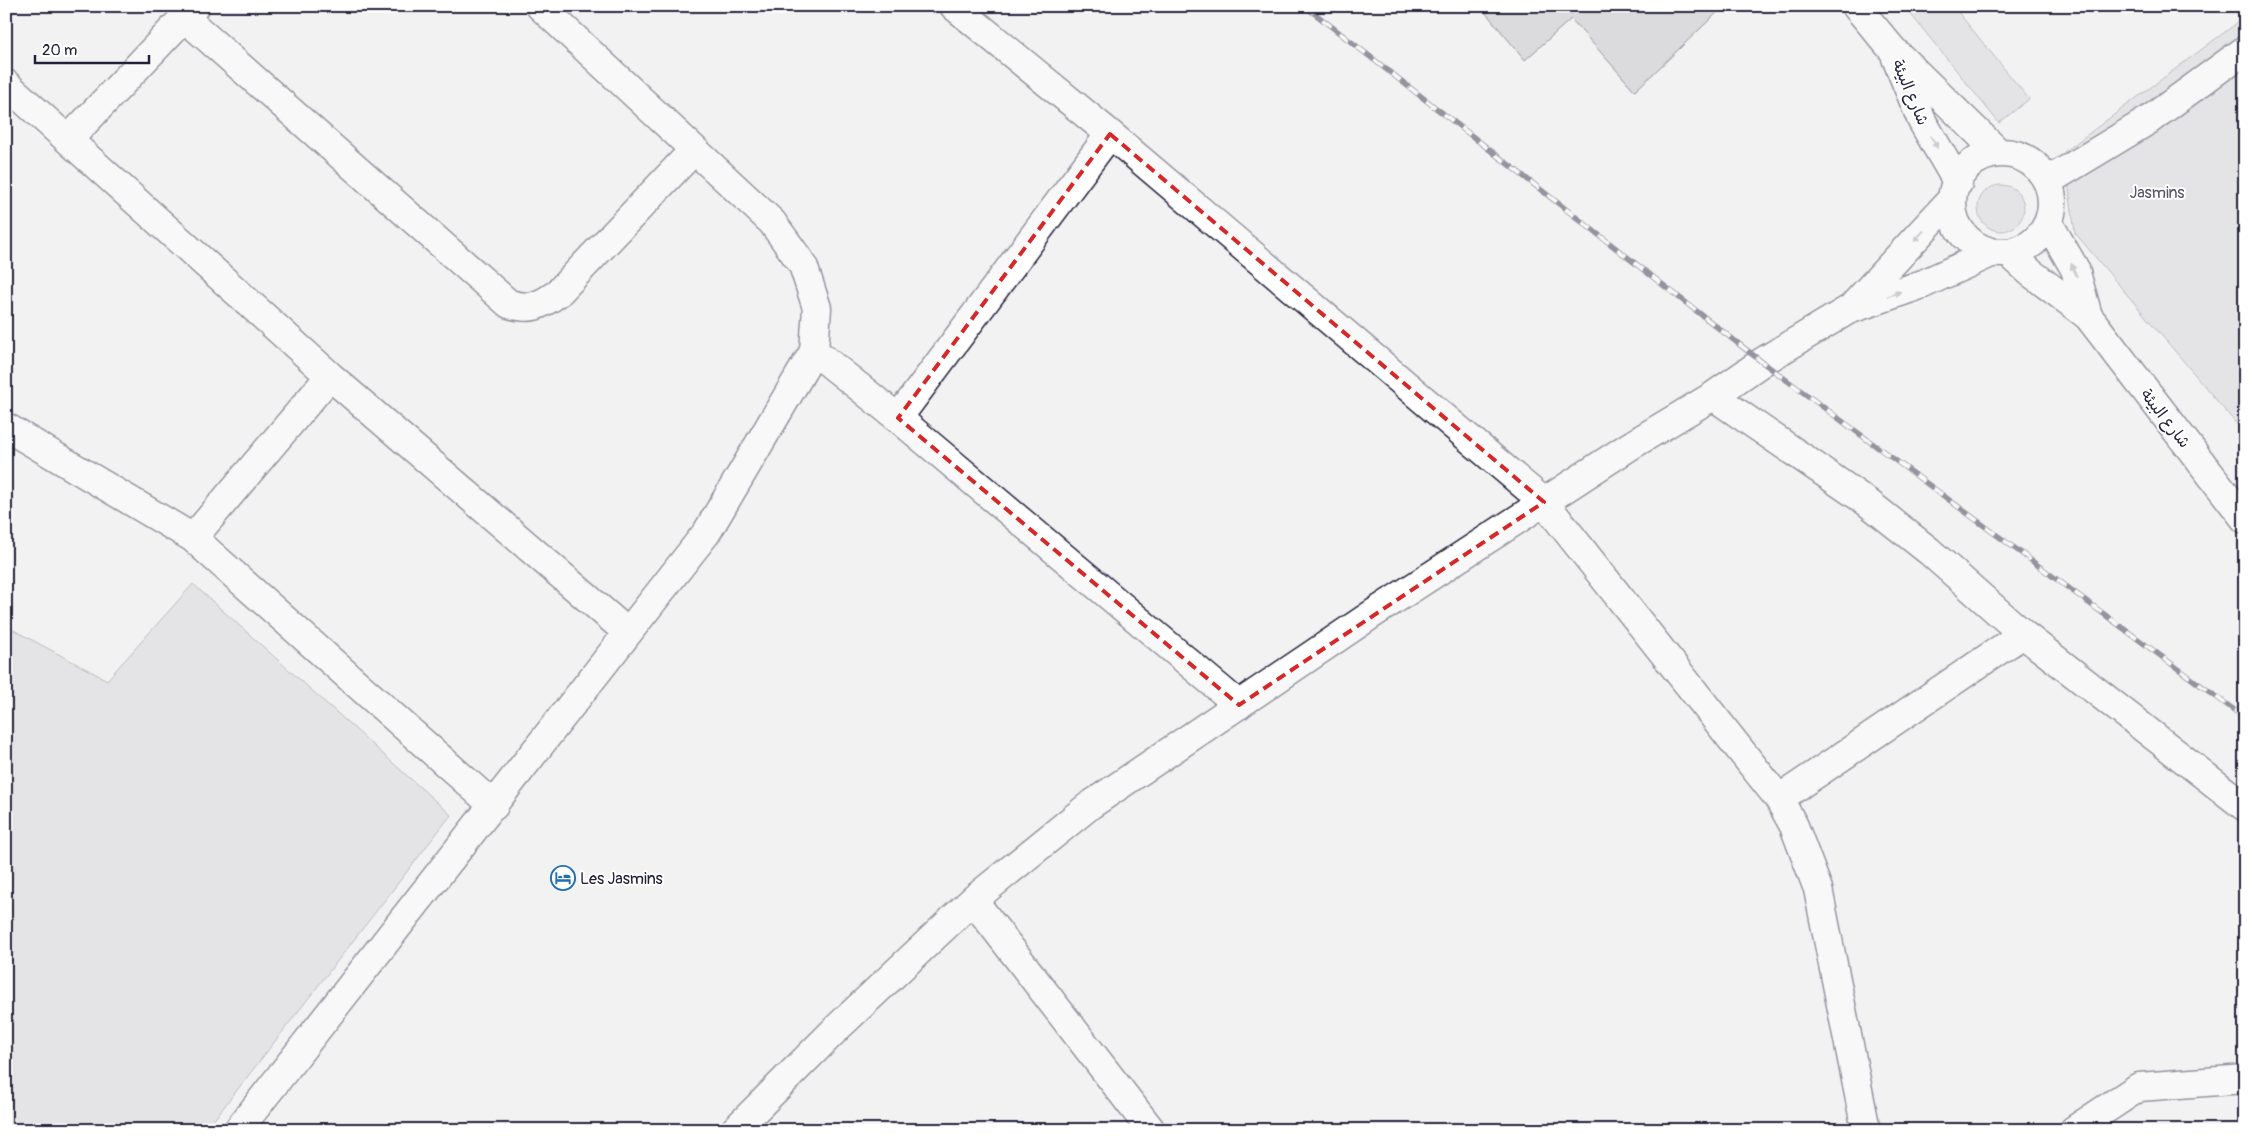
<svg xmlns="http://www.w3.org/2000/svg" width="2251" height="1136" font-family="Pangolin,'Playpen Sans Arabic',sans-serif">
<rect width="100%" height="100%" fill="#f2f2f3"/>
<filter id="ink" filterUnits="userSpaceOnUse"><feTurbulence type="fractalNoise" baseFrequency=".02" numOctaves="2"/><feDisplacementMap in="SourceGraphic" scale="10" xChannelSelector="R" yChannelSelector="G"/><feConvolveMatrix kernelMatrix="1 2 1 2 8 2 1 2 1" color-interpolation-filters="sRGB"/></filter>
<g filter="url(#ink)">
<path fill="#d3d3d8" stroke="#7a7a8a" d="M1904,6H1953L2029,99L1999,123Z
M2245,17V434L2075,233L2064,152Z
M1978 208a23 23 0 1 1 46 0a23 23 0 1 1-46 0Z
M193,584L451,815L206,1130H6V626L107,680Z"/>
<path fill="#bebec6" stroke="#22223b" d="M1480,6H1724L1635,91L1571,19L1525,60Z"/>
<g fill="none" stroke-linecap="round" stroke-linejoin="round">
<defs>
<path id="minor" d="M954,6L1110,134L1544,502L1779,799L1794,826L1818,889L1866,1130
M185,18L509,304C531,310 540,306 558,293L694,150
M6,84L330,376L627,632
M69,139L195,6
M2048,181L2149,120L2245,50
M1853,306L1951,200
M814,351L898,418L1239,705
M1713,396L1867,502L1929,551L2023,634L2245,807
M898,418L1110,134
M6,427L193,538L494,806
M193,538L330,376
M1779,799L2023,634
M973,900L1151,1130
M238,1130L707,532L814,351L817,308L803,265L772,222L540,6
M735,1130L837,1028L973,900L1089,806L1374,613L1630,446L1713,396L1762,362L1848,310L1923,284L1991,253
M2074,1130L2139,1087L2245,1079"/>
<path id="major" d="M1856,6L1892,49L1998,152
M1896,58L1922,121L1958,183
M1952 203a50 50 0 1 1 100 0a50 50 0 1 1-100 0Z
M2049,224L2075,269L2088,316
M2010,254L2031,273L2088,316L2245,519"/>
</defs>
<use href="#minor" stroke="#22223b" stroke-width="31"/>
<use href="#major" stroke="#22223b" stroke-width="31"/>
<use href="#minor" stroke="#fff" stroke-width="28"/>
<use href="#major" stroke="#fff" stroke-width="28"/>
<defs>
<path id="rail" d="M1305,6L1762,362L2245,718"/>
</defs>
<use href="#rail" stroke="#22223b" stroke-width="5.5"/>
<use href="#rail" stroke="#fff" stroke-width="4" stroke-dasharray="11" stroke-linecap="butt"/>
</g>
<defs><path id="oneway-solid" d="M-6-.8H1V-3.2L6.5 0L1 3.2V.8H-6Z" transform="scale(1.25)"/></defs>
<g fill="#9c9ca7">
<use href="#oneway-solid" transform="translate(1934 142) rotate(60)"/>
<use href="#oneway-solid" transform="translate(1919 236) rotate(132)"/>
<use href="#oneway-solid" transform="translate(2074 270) rotate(-114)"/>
<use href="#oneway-solid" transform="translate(1894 294) rotate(-20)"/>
</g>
</g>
<path d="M0 0H2251V1136H0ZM1110,134L1544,502L1239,705L898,418Z" fill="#f2f2f3" fill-opacity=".55" fill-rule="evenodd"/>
<path fill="none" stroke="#d62828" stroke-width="4" stroke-dasharray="10 6" stroke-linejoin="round" d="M1110,134L1544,502L1239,705L898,418Z"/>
<defs>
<symbol id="hotel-ring" viewBox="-11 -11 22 22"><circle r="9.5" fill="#fff" stroke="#1f6fb2" stroke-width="1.5"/><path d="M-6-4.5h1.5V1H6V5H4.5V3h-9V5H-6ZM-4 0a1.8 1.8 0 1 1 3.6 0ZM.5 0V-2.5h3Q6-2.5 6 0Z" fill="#1f6fb2"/></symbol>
</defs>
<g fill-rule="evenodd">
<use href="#hotel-ring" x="549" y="864" width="28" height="28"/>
</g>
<g text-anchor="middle" stroke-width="4" stroke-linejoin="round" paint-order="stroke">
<g font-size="16" fill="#22223b" stroke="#fff">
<text transform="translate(1911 92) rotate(67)" y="6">شارع البيئة</text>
<text transform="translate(2166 418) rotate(52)" y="6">شارع البيئة</text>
</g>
<g font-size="16" fill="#57576a" stroke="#fff">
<text x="2157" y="198">Jasmins</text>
</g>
<g font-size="16" fill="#22223b" stroke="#fff" text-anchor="start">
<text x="580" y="884">Les Jasmins</text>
</g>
</g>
<rect width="2251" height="1136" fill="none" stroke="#fff" stroke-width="25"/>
<rect x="12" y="12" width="2226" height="1111" fill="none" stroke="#22223b" stroke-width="2" filter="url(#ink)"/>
<path d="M35 55v8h114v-8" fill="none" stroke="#22223b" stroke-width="2.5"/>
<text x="42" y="55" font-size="15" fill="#22223b" stroke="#ffffff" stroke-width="4" paint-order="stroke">20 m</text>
</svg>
